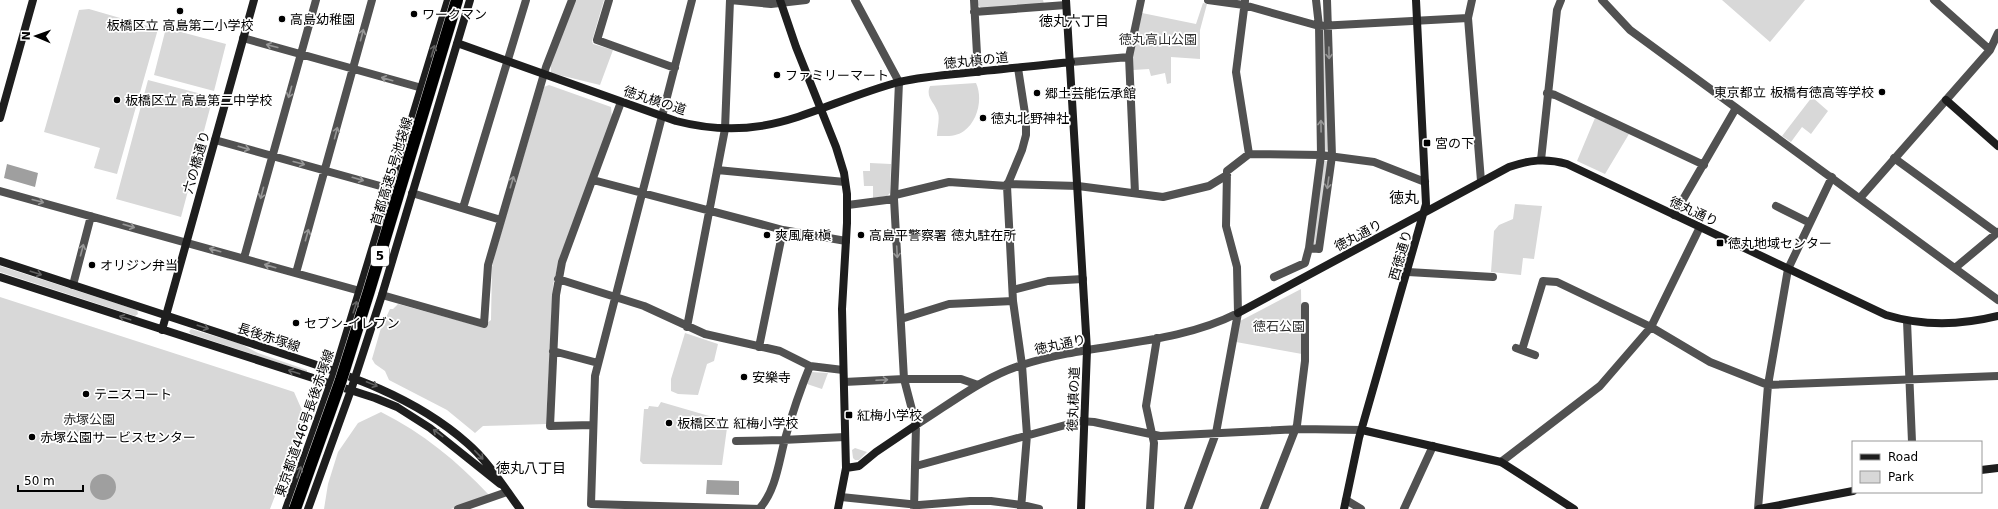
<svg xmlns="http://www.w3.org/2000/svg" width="1998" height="509" font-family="'DejaVu Sans','Noto Sans JP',sans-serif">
<rect width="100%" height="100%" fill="#fff"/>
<path fill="#d8d8d8" d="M573,0H604L592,41L593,44L613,50L600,85L551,73L550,53Z
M978,0H1043L1044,4L982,9L978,5Z
M1722,0H1805L1770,42Z
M1203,3L1207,4L1200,30V59L1171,57V83L1167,84L1165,73L1151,76L1149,69L1133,70V54L1142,13L1196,24Z
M89,9L158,29L117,174L94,168L100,148L44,132L79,10Z
M166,28L226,44L214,91L154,75Z
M1321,30H1327L1329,150L1323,151Z
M148,80L213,97L181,217L116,199Z
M976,83C983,98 978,121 964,131C956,137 946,136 937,136C937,129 940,119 938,113C935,102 925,98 930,86Z
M549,85L611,107L612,118L560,257L553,285L546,424L483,426L475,433L447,410L389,380L385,371L375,364L372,359L381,328L390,309H393L398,304L482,327L491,320L492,267L495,254L544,87Z
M1812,97L1828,111L1811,134L1802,127L1791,142L1782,136Z
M1595,118L1629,134L1605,174L1577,161Z
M1322,161H1329L1318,245L1312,244Z
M870,163L891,164L890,193L887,196L873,198V186H864L863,171H870Z
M1515,204L1542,206L1534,259L1523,258L1521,275L1491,272L1494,231L1499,225L1513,219Z
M0,266L137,310L138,314L135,316L0,272Z
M1301,289L1302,354L1236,342L1240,321Z
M0,297L294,392L305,417L270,509H0Z
M191,329L241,344L258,353L307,370V372L191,334L189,332Z
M685,333L718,344L714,361L707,364L698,395L678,394L671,391V379Z
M812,372L828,373L822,389L807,384Z
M661,402L716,418L727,428L722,465L643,464L640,461L644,409H648L649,406L658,407Z
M381,412C423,433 457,461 489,495L451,509H324L328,484L338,452L358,423Z
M855,448L867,452L859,460H855L853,458L852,450Z"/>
<path fill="#9f9f9f" d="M7,164L38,173L35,187L4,178Z
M90 487a13 13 0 1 1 26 0a13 13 0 1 1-26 0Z
M707,480L739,481V495L706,494Z"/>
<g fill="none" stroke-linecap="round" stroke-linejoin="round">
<path stroke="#515151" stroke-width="8" d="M609,0L597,40L675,68
M692,0L595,376L591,504L761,509
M730,0L771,4L806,0
M855,0L899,82L894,199L904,379L916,425L914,509
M974,0L978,72
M1208,0L1244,5L1319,26L1468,18
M1472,0L1468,18L1481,181
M1602,0L1630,30L1998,300
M1934,0L1990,50
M1245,1L1236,72L1249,154
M974,12L1066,5
M243,38L422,88
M1071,62L1129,57
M1018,68L1026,120V135L1022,150L1007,186L1013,301L1022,365L1027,435L1021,509
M1547,93L1555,95L1704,165
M215,140L391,189
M1894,158L1997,233
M1541,160L1557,10L1561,0
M717,170L845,182
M593,180L783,230L846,241
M1007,184L1078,186L1163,197L1209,186L1227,175
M0,191L360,291
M412,193L501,220
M1135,193L1129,57L1141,0
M895,195L949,182L1007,186
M1860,198L1990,50L1998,33
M848,205L894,199
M1776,206L1810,223
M463,208L526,0
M1674,215L1736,108
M1309,248L1319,249L1332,156L1327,0
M244,258L316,0
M1955,268L1998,232
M1408,272L1493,277
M296,273L372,0
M1274,277L1305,263L1309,248L1321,155L1319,26L1316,0
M558,279L644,306L705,334L780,351L810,366L843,370
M73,285L91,216
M1013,290L1048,281L1083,279
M382,295L484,324L488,265L546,67L572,0
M901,319L949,304L1013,301
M1907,321L1912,442
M687,327L725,129L730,0
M759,347L783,230
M1516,348L1535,355
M1522,350L1543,281L1557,282L1651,327L1710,362L1768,385L1998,376
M553,351L598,363
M844,382L904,379H961L978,385
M593,425L550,426L556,295L562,262L621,102
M916,425C950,404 983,377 1022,365C1092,342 1171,347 1238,313
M736,441L782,440L845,437
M1501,462L1600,386L1651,327L1700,227
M916,466L1080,421L1094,422L1160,436L1300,429L1362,430
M841,497L919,505L970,501H991L1022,505L1039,509
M1346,500L1361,509
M760,508C776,490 779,461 785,439C792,414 800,390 810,366
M458,509L507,492
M1150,509L1154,443L1146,406L1157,338
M1188,509L1216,433L1238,313L1237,267L1226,226L1227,171L1249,154L1321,155L1374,162L1425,182
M1264,509L1297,425L1305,361V306
M1404,509L1433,446
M1758,509L1768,385L1788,269L1832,177"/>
<path stroke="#1e1e1e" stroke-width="8" d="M780,0L796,47L836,147L844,173L847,194V223L842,309L846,468L838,509
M1066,0L1087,350L1081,509
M457,43L676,121C769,145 814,105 899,82C920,77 943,75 965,73C1000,69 1035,66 1071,62
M1946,100L1998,146
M0,118L33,0
M0,261C82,288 165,315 247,342C324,368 405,388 467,443C489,462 503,486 520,509
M0,277L375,398L397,407L430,428L500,484
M1238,313L1509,167C1529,160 1546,158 1567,164L1886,315C1922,326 1962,325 1998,316
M162,330L254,0
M1362,430L1501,462L1574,509
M846,468L859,466L876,452L916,425
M1981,470L1998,468
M286,509L335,371L448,0
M308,509L351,390L382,295L470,0
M1344,509L1359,438L1426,204L1416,0
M1759,509L1853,491"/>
<defs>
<path id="highway-bridge" d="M295,509L341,380L369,291L457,0"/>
</defs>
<use href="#highway-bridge" stroke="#dbdbdb" stroke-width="13" stroke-linecap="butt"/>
<use href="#highway-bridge" stroke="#000" stroke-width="12"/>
</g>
<defs><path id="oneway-shaft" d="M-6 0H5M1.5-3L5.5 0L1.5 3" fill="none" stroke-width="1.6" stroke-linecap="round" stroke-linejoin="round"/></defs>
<g stroke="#979797">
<use href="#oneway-shaft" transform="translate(362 35) rotate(-75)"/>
<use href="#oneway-shaft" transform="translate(272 46) rotate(-165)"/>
<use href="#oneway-shaft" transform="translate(1329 53) rotate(89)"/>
<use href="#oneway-shaft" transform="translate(387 79) rotate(-164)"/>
<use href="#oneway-shaft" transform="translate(290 92) rotate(106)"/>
<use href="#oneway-shaft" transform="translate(1321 126) rotate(-91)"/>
<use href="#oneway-shaft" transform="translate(336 133) rotate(-75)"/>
<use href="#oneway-shaft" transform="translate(244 148) rotate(16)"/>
<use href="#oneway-shaft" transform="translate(299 163) rotate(15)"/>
<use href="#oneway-shaft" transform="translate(358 179) rotate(16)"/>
<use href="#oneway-shaft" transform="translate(512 182) rotate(-73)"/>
<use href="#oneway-shaft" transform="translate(1328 183) rotate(98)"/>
<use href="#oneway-shaft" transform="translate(262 193) rotate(105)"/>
<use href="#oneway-shaft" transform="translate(38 201) rotate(15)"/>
<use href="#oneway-shaft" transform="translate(129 226) rotate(16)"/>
<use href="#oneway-shaft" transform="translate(307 235) rotate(-74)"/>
<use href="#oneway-shaft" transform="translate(82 250) rotate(-75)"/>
<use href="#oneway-shaft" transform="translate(215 250) rotate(-164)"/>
<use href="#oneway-shaft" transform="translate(897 252) rotate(87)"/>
<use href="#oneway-shaft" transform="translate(270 266) rotate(-164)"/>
<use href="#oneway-shaft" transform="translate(882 380) rotate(-3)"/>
</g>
<g stroke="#626262">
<use href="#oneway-shaft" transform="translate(433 51) rotate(-73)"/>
<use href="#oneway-shaft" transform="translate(36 273) rotate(18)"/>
<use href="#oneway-shaft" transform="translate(355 307) rotate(-72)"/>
<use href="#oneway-shaft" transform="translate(125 318) rotate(-162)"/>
<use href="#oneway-shaft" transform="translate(203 327) rotate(18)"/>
<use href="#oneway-shaft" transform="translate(294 372) rotate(-162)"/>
<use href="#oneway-shaft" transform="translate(372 384) rotate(22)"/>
<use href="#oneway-shaft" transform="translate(438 433) rotate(-143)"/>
<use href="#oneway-shaft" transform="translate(479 455) rotate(46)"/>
<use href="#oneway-shaft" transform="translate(299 472) rotate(-70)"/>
</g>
<g fill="#000" stroke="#fff" stroke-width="1.5">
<circle cx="180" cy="11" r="4"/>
<circle cx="414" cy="14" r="4"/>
<circle cx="282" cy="19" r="4"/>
<circle cx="777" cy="75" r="4"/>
<circle cx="1882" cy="92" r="4"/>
<circle cx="1037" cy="93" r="4"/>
<circle cx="117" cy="100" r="4"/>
<circle cx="983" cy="118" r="4"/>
<rect x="1423" y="139" width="8" height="8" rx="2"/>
<circle cx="767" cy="235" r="4"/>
<circle cx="861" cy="235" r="4"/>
<rect x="1716" y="239" width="8" height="8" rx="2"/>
<circle cx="92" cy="265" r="4"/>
<circle cx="296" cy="323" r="4"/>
<circle cx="744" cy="377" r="4"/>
<circle cx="86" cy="394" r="4"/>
<rect x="845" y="411" width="8" height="8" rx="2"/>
<circle cx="669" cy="423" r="4"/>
<circle cx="32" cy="437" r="4"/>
</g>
<g text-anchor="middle" stroke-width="3.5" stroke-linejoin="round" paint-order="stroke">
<rect fill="#fff" stroke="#4c4c4c" stroke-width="1" x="371" y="246" width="18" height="20" rx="3"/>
<g font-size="12" font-weight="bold" fill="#000">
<text x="380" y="260">5</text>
</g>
<g font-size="13" fill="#000" stroke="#fff" text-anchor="start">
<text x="422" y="19">ワークマン</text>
<text x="290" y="24">高島幼稚園</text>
<text x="180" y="30" text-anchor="middle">板橋区立 高島第二小学校</text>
<text x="785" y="80">ファミリーマート</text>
<text x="1874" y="97" text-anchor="end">東京都立 板橋有徳高等学校</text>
<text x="1045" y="98">郷土芸能伝承館</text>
<text x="125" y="105">板橋区立 高島第二中学校</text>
<text x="991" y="123">徳丸北野神社</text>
<text x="1435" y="148">宮の下</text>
<text x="775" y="240">爽風庵 槇</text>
<text x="869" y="240">高島平警察署 徳丸駐在所</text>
<text x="1728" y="248">徳丸地域センター</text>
<text x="100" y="270">オリジン弁当</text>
<text x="304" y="328">セブン-イレブン</text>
<text x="752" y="382">安樂寺</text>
<text x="94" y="399">テニスコート</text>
<text x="857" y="420">紅梅小学校</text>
<text x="677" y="428">板橋区立 紅梅小学校</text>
<text x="40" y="442">赤塚公園サービスセンター</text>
</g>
<g font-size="13" fill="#2f2f2f" stroke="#fff">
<text x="1158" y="44">徳丸高山公園</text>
<text x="1279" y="331">徳石公園</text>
<text x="89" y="424">赤塚公園</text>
</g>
<g font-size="13" fill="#000" stroke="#fff">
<text transform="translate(976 60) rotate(-6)" y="5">徳丸槙の道</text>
<text transform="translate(655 100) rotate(18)" y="5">徳丸槙の道</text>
<text transform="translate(196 162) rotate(-74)" y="5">六の橋通り</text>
<text transform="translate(391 171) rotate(-73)" y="5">首都高速5号池袋線</text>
<text transform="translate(1694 211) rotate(25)" y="5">徳丸通り</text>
<text transform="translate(1358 235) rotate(-28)" y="5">徳丸通り</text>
<text transform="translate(1400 255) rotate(-74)" y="5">西徳通り</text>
<text transform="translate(269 337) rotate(18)" y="5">長後赤塚線</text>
<text transform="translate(1060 344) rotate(-12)" y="5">徳丸通り</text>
<text transform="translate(1073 399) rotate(-88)" y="5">徳丸槙の道</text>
<text transform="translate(304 423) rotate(-71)" y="5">東京都道446号長後赤塚線</text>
</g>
<g font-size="14" fill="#000" stroke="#fff">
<text x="1074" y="26">徳丸六丁目</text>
<text x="531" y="473">徳丸八丁目</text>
</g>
<g font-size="15" fill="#000" stroke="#fff">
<text x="1404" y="203">徳丸</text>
</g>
</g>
<rect x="1852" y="441" width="130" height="52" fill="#ffffff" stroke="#999999"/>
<rect x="1860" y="454" width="20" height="6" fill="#1e1e1e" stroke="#999999"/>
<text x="1888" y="461" font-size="12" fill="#000000">Road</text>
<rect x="1860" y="471" width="20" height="12" fill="#d8d8d8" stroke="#999999"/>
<text x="1888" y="481" font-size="12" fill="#000000">Park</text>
<g transform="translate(36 36) rotate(272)" stroke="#ffffff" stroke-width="3" paint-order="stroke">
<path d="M0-3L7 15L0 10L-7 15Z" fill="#000000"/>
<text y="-6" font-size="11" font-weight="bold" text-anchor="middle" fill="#000000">N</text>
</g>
<path d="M18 485v6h65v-6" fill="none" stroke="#000000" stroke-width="2"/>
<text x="24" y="485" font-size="12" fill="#000000" stroke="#ffffff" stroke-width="3" paint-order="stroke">50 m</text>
</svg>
